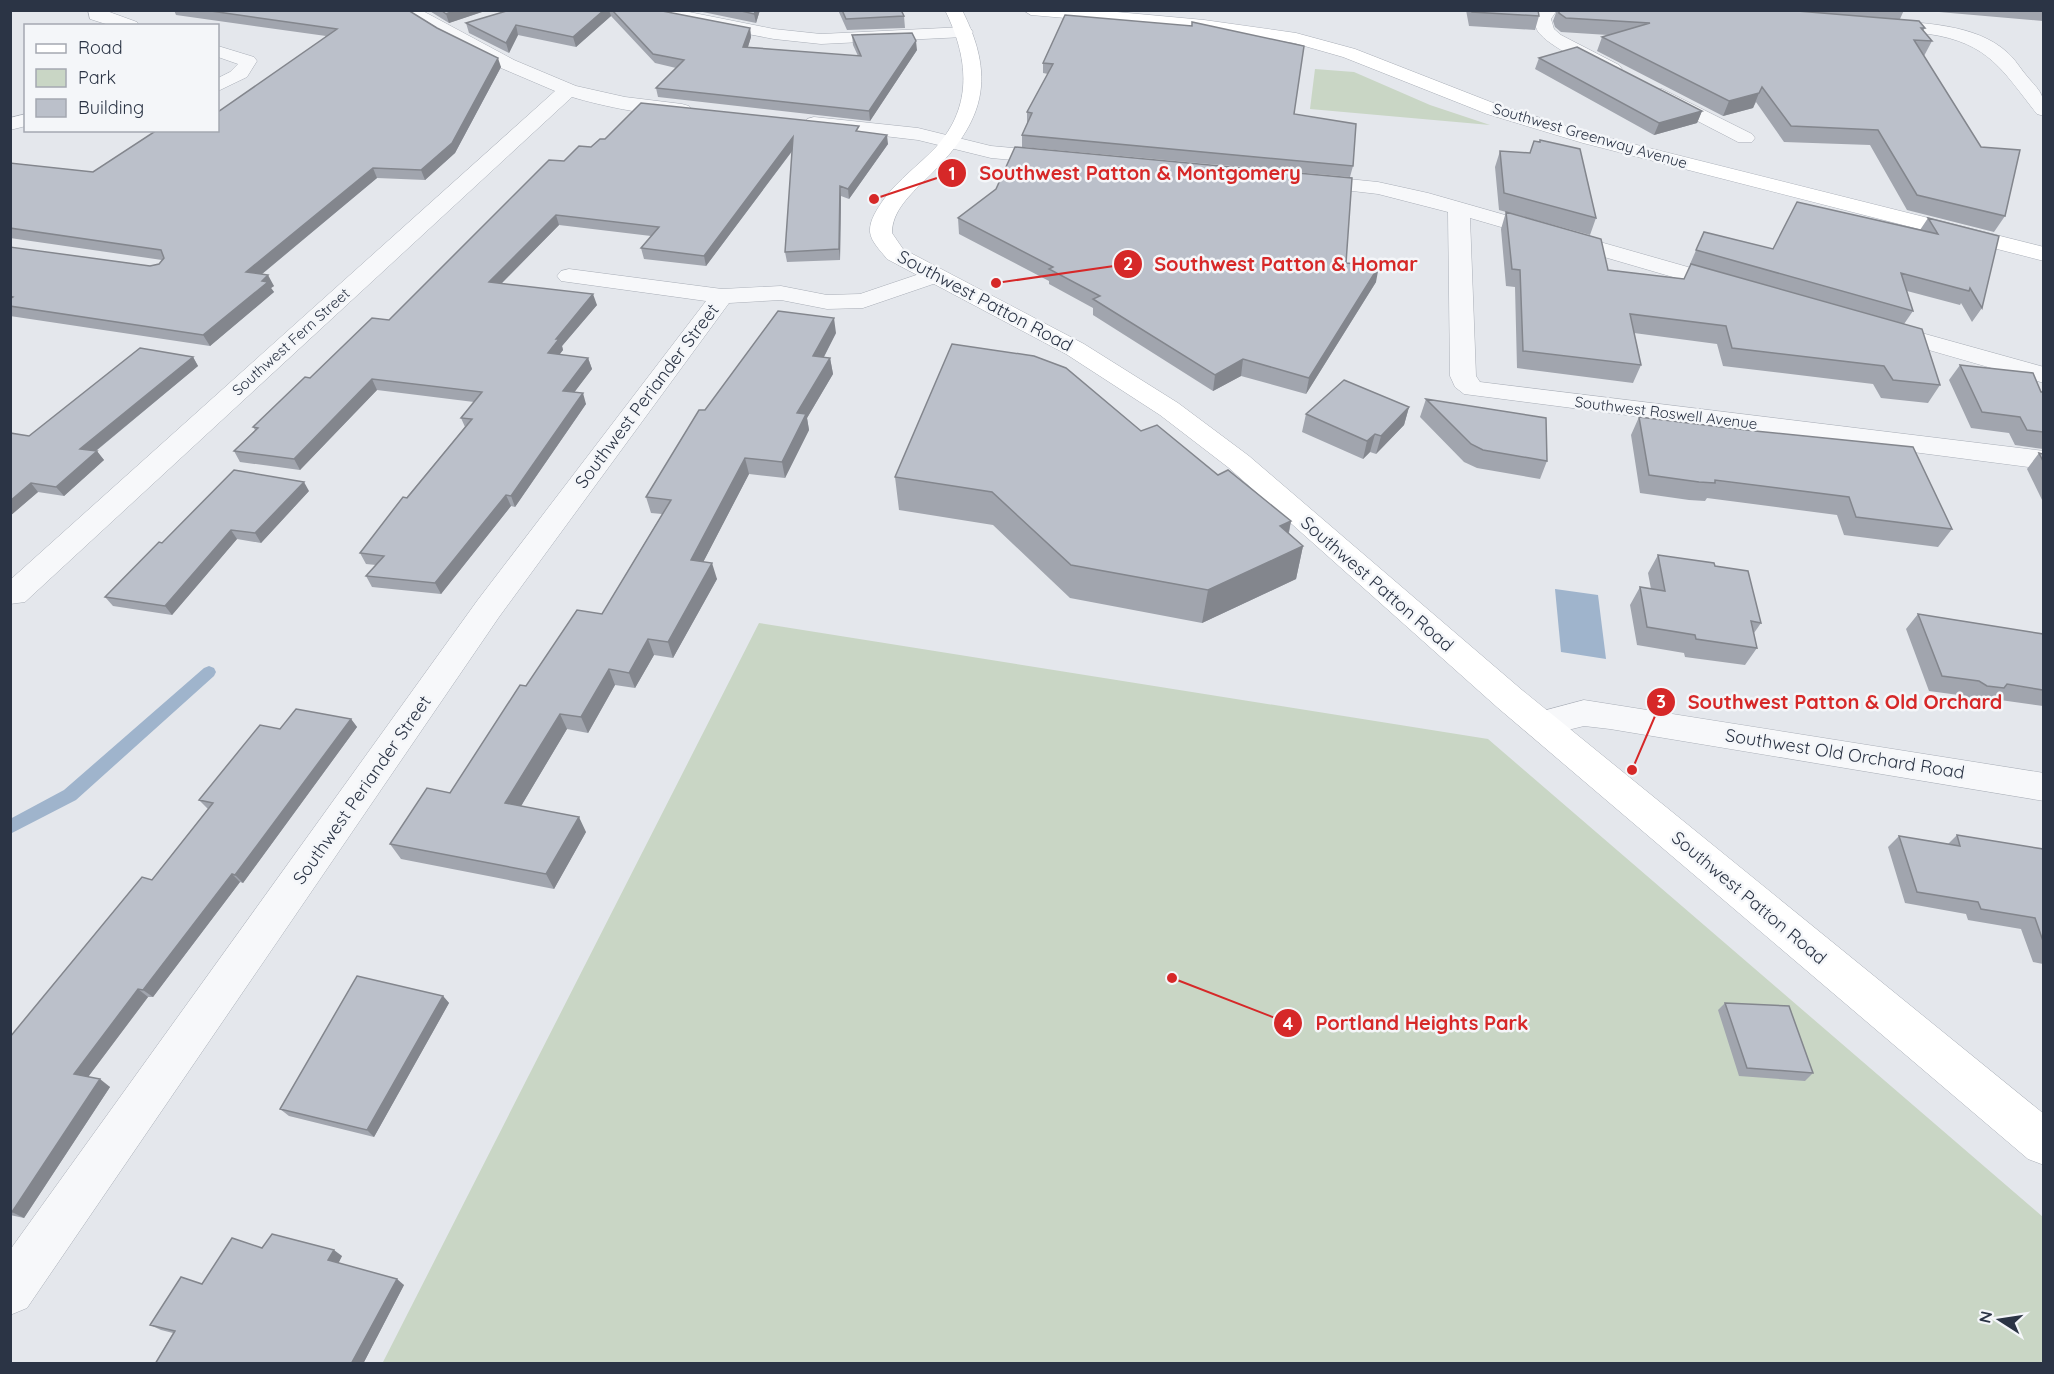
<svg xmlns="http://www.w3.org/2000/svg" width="2054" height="1374" font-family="Quicksand,sans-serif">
<rect width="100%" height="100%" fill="#e4e7ec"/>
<path fill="#c9d6c5" d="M1315,69L1354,72L1430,105L1490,125L1310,109Z
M759,623L1488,739L2043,1217V1363L382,1364Z"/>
<path fill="#9fb4cc" d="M1555,589L1598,595L1606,659L1561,652Z"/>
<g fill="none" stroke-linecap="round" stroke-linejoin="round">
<path fill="#9fb4cc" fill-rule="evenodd" d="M209,666L214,668L216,672L214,676L76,800L10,834V819L64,790L204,668Z"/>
<defs>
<path id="street" d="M88,10H104L137,22L139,26H112L90,19Z
M400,10H421L514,60L576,86L625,97L682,104L689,106L692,110L689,114C664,120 598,105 572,97L25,602L10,604V580L555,91L501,68Z
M639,10H679L774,29L821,34L964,27L970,28L973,32L970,36L964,37L821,44L774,39L647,15Z
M1539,10H1557L1551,19L1554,29L1561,35L1619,65L1622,69L1619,73C1605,76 1551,47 1541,35C1536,31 1535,24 1534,18Z
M1879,20C1920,23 1976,23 2008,53C2015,59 2020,68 2026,75C2041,93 2044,92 2044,116L2037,114C2002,70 1989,43 1929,34C1910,32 1891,33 1873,29L1870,25L1873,21Z
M218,46L254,57L257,61L247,77L218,91V78L230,72L238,64L218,57Z
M1662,89L1752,134L1755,138L1752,142H1738L1655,99L1653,95L1655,91Z
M26,114V126L10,130V118Z
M814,117L918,128L991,146L1057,152L1064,154L1067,158L1064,162L1057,164L991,158L918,140L807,127L804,123L807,119Z
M1308,175L1378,182L1428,193L1737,281L1741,286L1737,291L1729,293L1721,291L1470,218L1476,376L1480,382L2044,451V469L1464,394L1455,387L1450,376L1448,212L1378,194L1301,185L1298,181L1301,177Z
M569,269L722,289L781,286L827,295L860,294L934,269L942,271L946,276L942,281L863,308L827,309L781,300L729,303L499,617L27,1308L10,1315V1250L477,601L706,301L561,281L557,276L561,271Z
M1882,322L2044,367V383L1873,334L1870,329L1873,324Z
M1584,700L2044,773V801L1610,729L1584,726L1540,737L1528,733L1523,724L1528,715Z"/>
<path id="secondary" d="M945,10H962C999,83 981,126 925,180C910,195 892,211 892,233L903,249L1084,344L1178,403L1249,456L1522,690L2044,1114V1165L2028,1159L1498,708L1229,468L1160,415L1066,354L887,259C881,251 871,242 870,232C869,220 878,208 884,199C899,179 919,165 936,147C974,105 968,57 945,10Z
M1023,10H1095L1204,20L1296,33L1355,49L1501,106L1597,135L2044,247V261L1583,143L1487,114L1343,57L1294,43L1204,30L1031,15Z"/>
</defs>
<use href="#street" stroke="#a9aeb7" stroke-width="1"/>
<use href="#secondary" stroke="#a9aeb7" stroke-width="1"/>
<use href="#street" fill="#f7f8fa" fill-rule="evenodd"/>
<use href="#secondary" fill="#fff" fill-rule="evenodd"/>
</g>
<path fill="#a1a5ae" d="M174,10H408L501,67L455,153L425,180L377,178L261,275L274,286L271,288L274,292L210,346L10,316V247L150,266L159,264L162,260L10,238V163L93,172L218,130L326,36L176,15Z
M428,10H488L449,23Z
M510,10H657L750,28L751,37L748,47L858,56L853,45L852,35L917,50L870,121L658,97L656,88L676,68L655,63L611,16L576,47L518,35L509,53L469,33L466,23Z
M693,10H760L756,23Z
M838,10H901L904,16L905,28L847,30Z
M1466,10H1538L1539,16L1535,30L1469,26Z
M1557,10H1904L1900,19L1925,28L1923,31L1932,41L1924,56L2005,216L1994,232L1907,210L1870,145L1784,142L1756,102L1753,108L1723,116L1597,51L1602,37L1608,35L1561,32L1555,27L1553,21Z
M1916,10H2043V21Z
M1065,15L1294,114L1353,166L1350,177L1022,147V135L1027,124V112L1048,74L1043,73V63Z
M1539,58L1702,111L1697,123L1654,135L1535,69Z
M860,132L888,144L849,199L841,196L840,260L787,262L785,252L793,150L706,266L644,259L641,248L651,236L559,225L502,283L597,305L562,346L563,350L559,355L588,358L592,369L574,392L586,404L515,507L511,506L441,594L372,587L366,576L376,565L366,564L360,553L465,427L461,418L474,402L377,390L300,470L240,462L234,451L255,430L253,427L310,378L389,320L564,161L591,147Z
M1500,151L1596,218L1590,235L1499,210L1495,167Z
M1506,212L1608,270L1684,279L1691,264L1732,276L1690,264L1704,232L1773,249L1920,230L1928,218L1982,308L1972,322L1961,303L1960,305L1907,291L1913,311L1904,324L1940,385L1928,403L1881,398L1873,384L1723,366L1717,344L1634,333L1641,365L1633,383L1517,368L1515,287L1506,286L1501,229Z
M958,218L1346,263L1376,282L1306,394L1241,376L1213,391L1093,315V308L1049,284V281L959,234Z
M836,333L824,357L830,358L833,374L807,418L809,430L785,478L749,474L703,562L717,579L673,658L654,655L635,688L615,685L588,733L567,729L521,806L586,832L554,889L401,859L390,844L450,793L526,686L602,614L662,514L651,513L646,497L705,410Z
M193,357L198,366L96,451L104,460L64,496L38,492L10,516V433L29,436Z
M1960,365L2043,392V449L2015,445L2009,433L1971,428L1949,380Z
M1426,399L1547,461L1540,479L1477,468L1464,462L1420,417Z
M1409,407L1404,425L1376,454L1370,452L1363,459L1302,432L1306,414Z
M1639,417L1952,529L1938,547L1844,535L1837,515L1707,498L1705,501L1689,500L1640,493L1631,435Z
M1141,431L1218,475L1291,521L1289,533L1303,546L1296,579L1202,623L1070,598L993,525L899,510L895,477Z
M2039,453L2043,454V502L2027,469Z
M309,491L261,543L237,539L172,615L113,606L105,597L162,543Z
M1658,555L1715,566L1761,623L1754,633L1757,648L1745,665L1685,657L1684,653L1637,645L1630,605L1640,587L1651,589L1648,573Z
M1918,614L2043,634V706L1993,699L1990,702L1974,700L1966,696L1929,691L1906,629Z
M351,719L357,727L243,883L240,882L153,997H148L88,1077L110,1087L24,1218L10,1215V1037L152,880L208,809L199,800L280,729Z
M1957,835L2043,849V964L2033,962L2021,929L1968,920L1966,914L1905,903L1888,847L1899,836L1948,844Z
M443,996L449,1003L374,1137L289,1116L280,1109Z
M1725,1003L1813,1073L1805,1081L1739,1076L1718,1010Z
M262,1248L342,1256L338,1263L404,1285L363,1364H155L173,1333L161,1330L150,1325L202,1284Z"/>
<path fill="#83868d" d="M456,10H488L449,23L446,14Z
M604,10H609L611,16L576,47L573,37Z
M756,10H760L756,23L754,14Z
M516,25L518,35L509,53L506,43Z
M750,28L751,37L745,56L743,47Z
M916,41L917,50L870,121L869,111Z
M498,58L501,67L455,153L425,180L421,170Z
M1759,93L1753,108L1723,116L1729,101Z
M1702,111L1697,123L1654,135L1659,123Z
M887,135L888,144L849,199L848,189Z
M793,137L795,147L706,266L704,256Z
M373,168L377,178L251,283L246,272Z
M840,186L841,196L840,260L839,249Z
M556,215L559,225L493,292L489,282Z
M1379,266L1376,282L1306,394L1309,378Z
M268,275L274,286L271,288L274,292L210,346L203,335Z
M593,294L597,305L562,346L563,350L552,364L548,353L556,339Z
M834,318L836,333L816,372L813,356Z
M193,357L198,366L87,458L80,449Z
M588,358L592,369L567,402L563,391Z
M830,358L833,374L807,418L809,430L785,478L782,462L797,413Z
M1243,359L1241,376L1213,391L1215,375Z
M372,379L377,390L300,470L294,459Z
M583,393L586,404L515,507L511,496Z
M1409,407L1404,425L1376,454L1381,436Z
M1375,434L1370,452L1363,459L1367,441Z
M97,451L104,460L64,496L56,487Z
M745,458L749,474L696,576L691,560Z
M304,482L309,491L261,543L255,533Z
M31,483L38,492L10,516V501Z
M506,495L511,506L441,594L435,583Z
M1291,521L1284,554L1280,526Z
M231,530L237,539L172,615L165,606Z
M1303,546L1296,579L1202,623L1208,590Z
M712,563L717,579L673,658L668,642Z
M648,639L654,655L635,688L629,673Z
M609,669L615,685L588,733L581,717Z
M560,714L567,729L514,818L505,803Z
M351,719L357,727L243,883L235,875Z
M579,817L586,832L554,889L546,874Z
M232,874L240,882L153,997L143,990Z
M138,989L148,997L85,1081L74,1074Z
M443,996L449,1003L374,1137L367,1130Z
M100,1079L110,1087L24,1218L12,1212Z
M334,1250L342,1256L337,1266L328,1260Z
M397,1279L404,1285L363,1364H351Z"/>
<path fill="#bbc0ca" stroke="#83868d" stroke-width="1.5" d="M204,10H408L437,28L498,58L452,143L421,170L373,168L246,272L268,275L262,281L268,282L203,335L10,306V299L13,297L10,296V247L150,266L159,264L164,258L161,250L10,228V163L93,172L157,130H218V112L337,29Z
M441,10H456L446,14Z
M510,10H604L573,37L516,25L506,43L466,23Z
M612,10H657L750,28L743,47L861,56L852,35L912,33L916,41L869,111L656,88L684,60L653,54Z
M737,10H756L754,14Z
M842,10H901L904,16L846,19Z
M1472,10H1538L1539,16L1472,12Z
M1559,10H1785L1919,21L1925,28H1921L1932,41L1914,40L1981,147L2020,150L2005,216L1917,195L1878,130L1791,126L1762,87L1759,93L1729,101L1602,37L1650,23L1566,18L1559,13Z
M1065,15L1192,26V22L1304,46L1294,114L1356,124L1353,166L1022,135L1032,113L1027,112L1053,64L1043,63Z
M1577,47L1702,111L1659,123L1539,58Z
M641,103L859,126L856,131L887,135L848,189L840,186L839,249L785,252L793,137L704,256L641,248L659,227L556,215L489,282L593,294L556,339H559L548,353L588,358L563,391L583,393L511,496L506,495L435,583L366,576L384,556L360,553L403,497L407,498L472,419L461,418L482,392L372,379L294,459L234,451L258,428L253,427L305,377L310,378L372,318L389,320L549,160L564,161L579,146L591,147L600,139H605Z
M1540,140L1580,149L1596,218L1504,193L1500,151L1530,153L1534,141L1540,142Z
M1015,147L1352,178L1346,263L1379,266L1309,378L1243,359L1215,375L1093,299L1100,296L1049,269L1053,267L958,218L996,189Z
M1797,202L1938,234L1928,218L1999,236L1982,308L1970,288L1969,291L1901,273L1913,311L1696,250L1704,232L1773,249Z
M1506,212L1601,239L1608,270L1684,279L1691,264L1922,329L1940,385L1893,380L1884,366L1732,348L1726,326L1630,314L1641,365L1523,351L1520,270L1512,269Z
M778,311L834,318L813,356L830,358L797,413L806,414L782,462L745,458L691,560L712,563L668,642L648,639L629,673L609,669L581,717L560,714L505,803L579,817L546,874L390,844L427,788L450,793L520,685L526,686L577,610L602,614L671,500L646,497L699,410H705Z
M952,344L1034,356L1066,368L1141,431L1157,425L1218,475L1228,470L1291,521L1280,526L1303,546L1208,590L1071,565L992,492L895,477Z
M140,348L193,357L80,449L97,451L56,487L31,483L10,501V433L29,436Z
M1960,365L2033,373L2041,392H2043V432L2027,430L2020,417L1982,412Z
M1344,380L1409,407L1381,436L1375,434L1367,441L1306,414Z
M1426,399L1546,418L1547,461L1483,450L1471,444Z
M1639,417L1755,431L1913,447L1952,529L1856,517L1849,497L1715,480V483L1699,482L1649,475Z
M2039,453L2043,454V461Z
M234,470L304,482L255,533L231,530L165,606L105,597L159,542L162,543Z
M1658,555L1714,563L1715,566L1748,571L1761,623L1751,621L1757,648L1696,639L1695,635L1647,627L1640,587L1665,591Z
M1918,614L2043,634V690L2007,684L2004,688L1987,686L1979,681L1942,676Z
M296,709L351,719L235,875L232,874L143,990L138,989L74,1074L100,1079L12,1212H10V1037L142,877L152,880L213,803L199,800L260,725L280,729Z
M1957,835L2043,849V941L2035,918L1981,909L1978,902L1917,892L1899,836L1960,846Z
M357,976L443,996L367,1130L280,1109Z
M1725,1003L1789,1006L1813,1073L1747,1068Z
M272,1234L334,1250L328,1260L397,1279L351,1364H155L175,1331L150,1325L181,1277L202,1284L232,1238L262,1248Z"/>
<g text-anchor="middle" stroke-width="5" stroke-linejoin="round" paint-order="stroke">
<g font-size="15" fill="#2b3445" stroke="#f4f6f9">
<text transform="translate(1590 136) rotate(16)" y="5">Southwest Greenway Avenue</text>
<text transform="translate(291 342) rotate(-42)" y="5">Southwest Fern Street</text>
<text transform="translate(1666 413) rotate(7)" y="5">Southwest Roswell Avenue</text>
</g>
<g font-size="18" fill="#2b3445" stroke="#f4f6f9">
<text transform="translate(985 301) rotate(28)" y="6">Southwest Patton Road</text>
<text transform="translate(647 396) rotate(-53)" y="6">Southwest Periander Street</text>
<text transform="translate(1377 584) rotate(41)" y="6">Southwest Patton Road</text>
<text transform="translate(1845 754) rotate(9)" y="6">Southwest Old Orchard Road</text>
<text transform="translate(362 790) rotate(-55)" y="6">Southwest Periander Street</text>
<text transform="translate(1749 898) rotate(40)" y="6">Southwest Patton Road</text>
</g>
</g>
<path fill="none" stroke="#d62828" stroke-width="2" d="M874 199L952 173M996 283L1128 264M1632 770L1661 702M1172 978L1288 1023"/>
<g fill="#d62828" stroke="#f4f6f9" stroke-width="2">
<circle cx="874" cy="199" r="6"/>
<circle cx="996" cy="283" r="6"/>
<circle cx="1632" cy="770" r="6"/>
<circle cx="1172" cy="978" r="6"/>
<circle cx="952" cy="173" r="15"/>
<circle cx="1128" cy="264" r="15"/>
<circle cx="1661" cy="702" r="15"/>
<circle cx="1288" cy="1023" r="15"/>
</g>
<g font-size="18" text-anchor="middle" font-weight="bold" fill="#fff">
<text x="952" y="180">1</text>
<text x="1128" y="270">2</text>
<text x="1661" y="708">3</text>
<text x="1288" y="1030">4</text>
</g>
<g font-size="20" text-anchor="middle" font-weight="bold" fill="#d62828" stroke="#f4f6f9" stroke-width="5" stroke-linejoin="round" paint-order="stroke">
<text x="1140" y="180">Southwest Patton &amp; Montgomery</text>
<text x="1286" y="271">Southwest Patton &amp; Homar</text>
<text x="1845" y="709">Southwest Patton &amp; Old Orchard</text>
<text x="1422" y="1030">Portland Heights Park</text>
</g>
<rect width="2054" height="1374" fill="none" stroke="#2b3445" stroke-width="24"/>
<rect x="24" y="24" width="195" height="108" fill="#f4f6f9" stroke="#a4a8b1" stroke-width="1.5"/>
<rect x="36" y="44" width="30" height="9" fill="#ffffff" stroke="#a4a8b1" stroke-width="1.5"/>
<text x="78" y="54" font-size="18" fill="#2b3445">Road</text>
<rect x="36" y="69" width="30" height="18" fill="#c9d6c5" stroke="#a4a8b1" stroke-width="1.5"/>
<text x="78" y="84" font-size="18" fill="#2b3445">Park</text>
<rect x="36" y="99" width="30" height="18" fill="#bbc0ca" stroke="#a4a8b1" stroke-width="1.5"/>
<text x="78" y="114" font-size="18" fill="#2b3445">Building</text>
<g transform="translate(2000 1320) rotate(282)" stroke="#f4f6f9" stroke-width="4.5" paint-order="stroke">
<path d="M0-4.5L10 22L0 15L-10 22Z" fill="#2b3445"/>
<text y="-9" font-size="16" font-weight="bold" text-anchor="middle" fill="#2b3445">N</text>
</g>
</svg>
